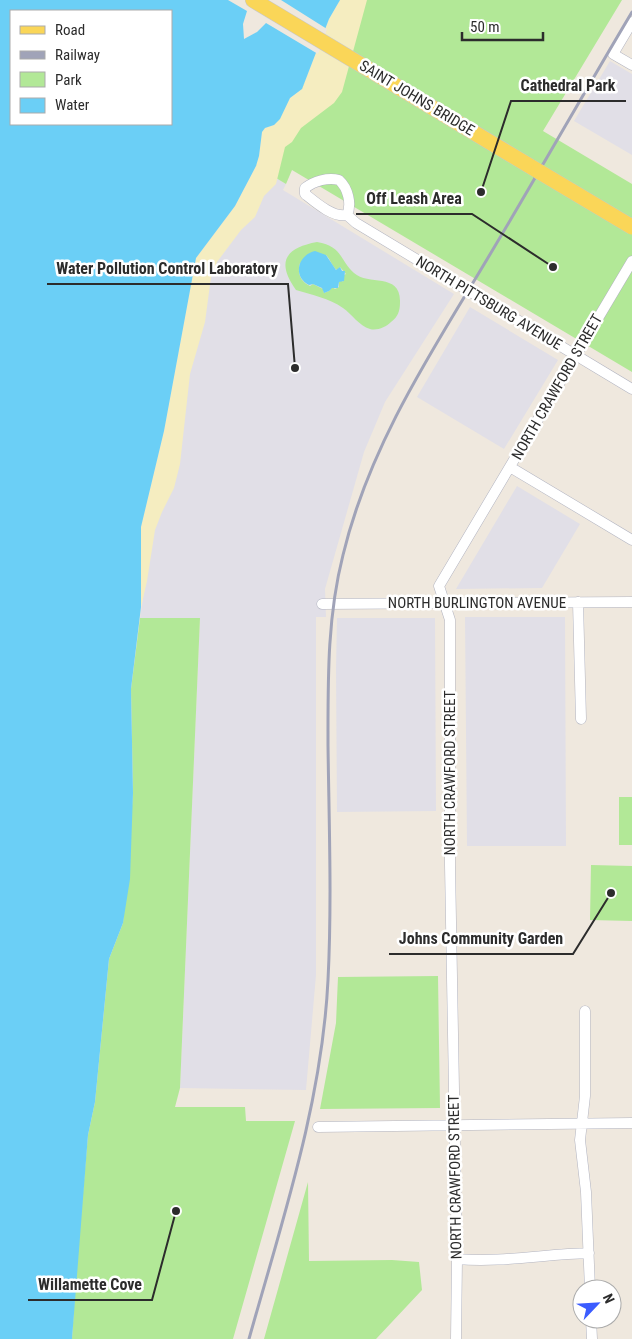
<svg xmlns="http://www.w3.org/2000/svg" width="632" height="1339" font-family="'Roboto Condensed',sans-serif">
<rect width="100%" height="100%" fill="#efe8de"/>
<path fill="#e1dfe7" d="M610,61L632,74V155L574,121Z
M256,166L286,184L283,190L454,294L385,402L364,452L325,589L326,617H316V975L306,1090L180,1088L200,618H140L196,258Z
M470,307L558,360L504,449L417,397Z
M517,486L580,524L542,588L456,589Z
M465,617H565L566,846H467Z
M337,618H435L436,811L337,812L336,669Z"/>
<path fill="#b2e897" fill-rule="evenodd" d="M340,0H622L543,131L632,184V372L292,170L286,184L256,166L302,89Z
M317,242C342,246 339,259 354,273C368,286 401,272 400,302C400,311 398,317 391,322C386,327 377,331 370,329C359,326 352,314 343,308C329,298 312,295 296,290C276,262 285,248 317,242ZM326,255C331,260 332,267 337,270L340,267L346,274L344,275L343,282L342,280L339,282V287L335,289L332,287L329,291L324,293L323,289L313,284L310,286C300,281 297,273 300,263Z
M140,618H200L180,1088L175,1107H245L246,1121H295L233,1339H72L77,1260L88,1135L95,1102L109,959L123,923L133,793L131,689Z
M619,797H632V845H619Z
M591,865L632,866V921L590,920Z
M438,976L440,1108L320,1109L336,1023L338,977Z
M308,1182L309,1261L392,1260L419,1262L422,1290L376,1339H264Z"/>
<path fill="#f5edc0" d="M340,0H367L342,92L334,103L301,128L292,142L285,147L276,184L264,196L255,217L241,230L217,262L211,277L205,322L190,374L180,464L174,488L162,512L155,530L147,581L141,607V527L164,431L196,258L235,206L256,166L259,156L262,132L265,128L274,125L282,114L290,98L302,89L329,19Z"/>
<path fill="#6bcff6" fill-rule="evenodd" d="M0,0H340L329,19L302,89L290,98L280,119L274,125L265,128L262,132L259,156L256,166L235,206L196,258L164,431L141,527V607L131,689L133,793L130,879L123,923L109,959L95,1102L88,1135L72,1339H0ZM11,11H171V124H11Z
M315,251L326,255L336,270L340,267L342,271H345L344,281L339,282L338,288H332L329,291L324,293L322,288L313,284L309,285C292,276 298,255 315,251Z"/>
<path fill="#efe8de" d="M228,0H281L327,29L318,54L266,23L257,32L244,39L243,24L247,11Z"/>
<g fill="none" stroke-linecap="round" stroke-linejoin="round">
<defs>
<path id="minor" d="M632,22L613,54L632,65
M347,215C352,204 348,188 339,180C328,177 314,181 305,188V194C315,202 333,218 347,215L356,223L632,389
M510,467L632,540
M578,602L581,719
M322,604L632,602
M585,1011V1096L580,1140L586,1192L590,1289
M318,1127L632,1123
M457,1259C501,1263 545,1254 589,1253
M591,1319L592,1339
M456,1339L457,1259L450,865V620L439,586L632,261"/>
<path id="primary" d="M253,0L538,171"/>
</defs>
<use href="#minor" stroke="#b2b4c1" stroke-width="11"/>
<use href="#primary" stroke="#c8c8c8" stroke-width="16"/>
<use href="#minor" stroke="#fff" stroke-width="10"/>
<use href="#primary" stroke="#fad658" stroke-width="15"/>
<path stroke="#a0a3b8" stroke-width="3" d="M249,1339C282,1221 322,1103 328,980C332,902 329,823 328,745C328,681 327,618 343,555C367,455 421,368 474,281C528,192 579,101 632,12"/>
<defs>
<path id="primary-bridge" d="M538,171L632,227"/>
</defs>
<use href="#primary-bridge" stroke="#c8c8c8" stroke-width="16" stroke-linecap="butt"/>
<use href="#primary-bridge" stroke="#fad658" stroke-width="15"/>
</g>
<g text-anchor="middle" stroke-width="5" stroke-linejoin="round" paint-order="stroke">
<g font-size="15" fill="#2c2c2c" stroke="#fff">
<text transform="translate(417 98) rotate(31)" y="5">SAINT JOHNS BRIDGE</text>
<text transform="translate(489 303) rotate(31)" y="5">NORTH PITTSBURG AVENUE</text>
<text transform="translate(557 387) rotate(-60)" y="5">NORTH CRAWFORD STREET</text>
<text x="477" y="608">NORTH BURLINGTON AVENUE</text>
<text transform="translate(450 773) rotate(-90)" y="5">NORTH CRAWFORD STREET</text>
<text transform="translate(455 1177) rotate(-91)" y="5">NORTH CRAWFORD STREET</text>
</g>
</g>
<path fill="none" stroke="#2c2c2c" stroke-width="2" d="M481 192L511 101H626M553 267L472 214H356M295 368L288 284H47M611 893L573 954H389M176 1211L152 1300H28"/>
<g fill="#2c2c2c" stroke="#fff" stroke-width="2">
<circle cx="481" cy="192" r="5"/>
<circle cx="553" cy="267" r="5"/>
<circle cx="295" cy="368" r="5"/>
<circle cx="611" cy="893" r="5"/>
<circle cx="176" cy="1211" r="5"/>
</g>
<g font-size="16" text-anchor="middle" font-weight="bold" fill="#2c2c2c" stroke="#fff" stroke-width="5" stroke-linejoin="round" paint-order="stroke">
<text x="568" y="91">Cathedral Park</text>
<text x="414" y="204">Off Leash Area</text>
<text x="167" y="274">Water Pollution Control Laboratory</text>
<text x="481" y="944">Johns Community Garden</text>
<text x="90" y="1290">Willamette Cove</text>
</g>
<rect x="10" y="10" width="162" height="115" fill="#ffffff" stroke="#ababab"/>
<rect x="20" y="26" width="25" height="8" fill="#fad658" stroke="#ababab"/>
<text x="55" y="35" font-size="15" fill="#2c2c2c">Road</text>
<rect x="20" y="51" width="25" height="8" fill="#a0a3b8" stroke="#ababab"/>
<text x="55" y="60" font-size="15" fill="#2c2c2c">Railway</text>
<rect x="20" y="72" width="25" height="15" fill="#b2e897" stroke="#ababab"/>
<text x="55" y="85" font-size="15" fill="#2c2c2c">Park</text>
<rect x="20" y="98" width="25" height="15" fill="#6bcff6" stroke="#ababab"/>
<text x="55" y="110" font-size="15" fill="#2c2c2c">Water</text>
<g transform="translate(597 1304) rotate(65)"><circle r="24" fill="#ffffff" stroke="#ababab"/>
<path d="M0-4L9 19L0 12L-9 19Z" fill="#3b5cff"/>
<text y="-8" font-size="14" font-weight="bold" text-anchor="middle" fill="#2c2c2c">N</text>
</g>
<path d="M462 32v8h81v-8" fill="none" stroke="#2c2c2c" stroke-width="2.5"/>
<text x="470" y="32" font-size="15" fill="#2c2c2c" stroke="#ffffff" stroke-width="4" paint-order="stroke">50 m</text>
</svg>
